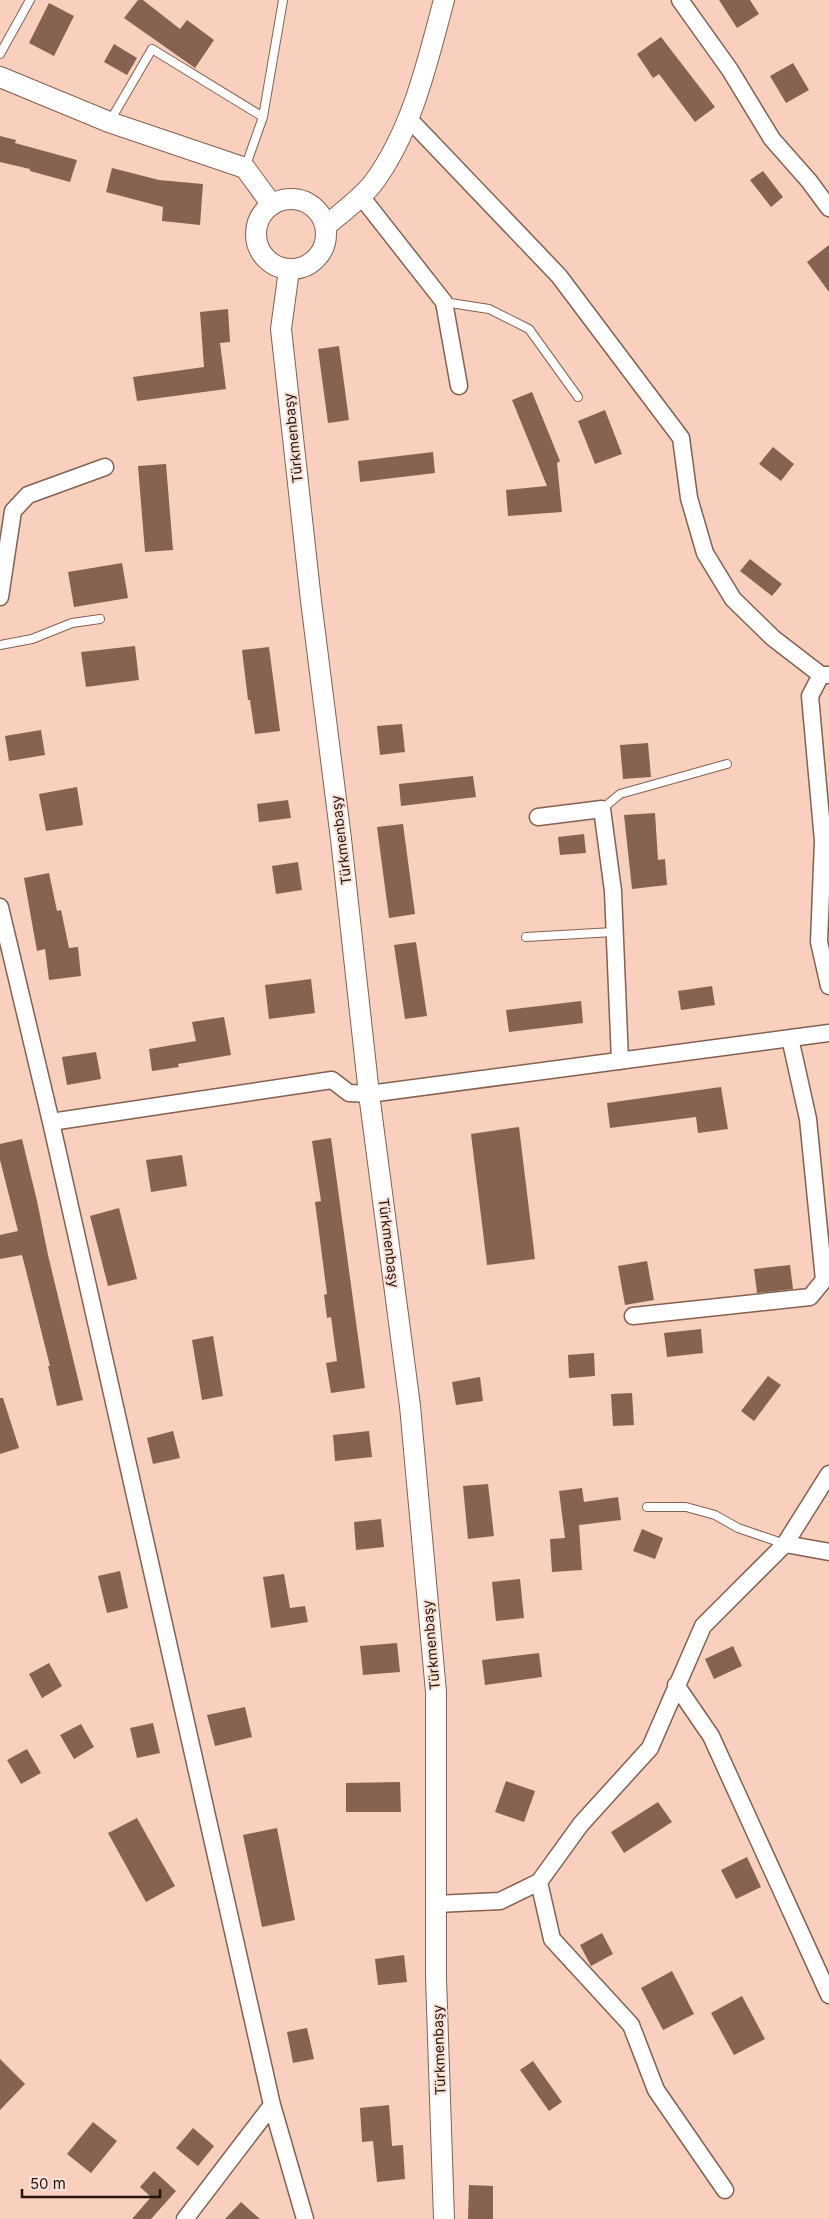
<svg xmlns="http://www.w3.org/2000/svg" width="829" height="2219" font-family="Inter,sans-serif">
<rect width="100%" height="100%" fill="#f9d0bd"/>
<path fill="#866251" d="M138,0H143L180,29L187,20L214,40L195,68L124,18Z
M719,0H750L759,14L737,28Z
M49,3L74,16L54,56L29,43Z
M661,37L715,107L695,122L659,74L653,78L637,54Z
M114,44L137,58L127,75L104,62Z
M793,63L809,90L786,103L770,76Z
M0,136L16,140L15,143L77,160L70,182L30,171V169L0,162Z
M112,168L159,180L203,184L200,225L162,221L163,207L106,192Z
M763,171L783,197L771,207L750,180Z
M829,245V292L807,262Z
M228,309L230,342L220,343L226,389L137,401L133,377L204,367L200,312Z
M339,346L349,420L328,423L318,349Z
M532,392L560,461L557,463L562,512L508,516L506,490L547,486L512,400Z
M605,410L622,454L595,464L578,421Z
M773,447L794,464L781,481L759,464Z
M433,452L435,473L360,482L358,461Z
M166,464L173,550L145,552L138,466Z
M750,559L782,584L772,596L740,571Z
M122,563L128,598L74,607L68,572Z
M135,646L139,680L86,687L81,652Z
M269,647L280,731L255,734L250,700H248L242,650Z
M402,724L405,752L380,755L377,726Z
M41,730L45,755L9,761L5,736Z
M648,743L651,777L623,779L620,745Z
M473,776L476,797L401,806L399,784Z
M77,787L83,825L46,831L39,794Z
M288,800L291,818L259,822L257,804Z
M655,813L658,860L665,859L667,885L632,889L624,815Z
M403,824L415,914L389,918L377,827Z
M584,834L586,853L560,855L558,837Z
M298,862L302,890L276,894L272,866Z
M49,873L57,911L61,910L69,948L78,947L81,976L49,980L45,949L37,951L24,878Z
M416,942L427,1016L405,1019L394,945Z
M311,979L315,1013L269,1019L265,985Z
M712,986L715,1005L681,1010L678,991Z
M581,1001L583,1023L509,1032L506,1010Z
M224,1017L231,1055L178,1064L179,1067L152,1071L149,1049L196,1041L192,1022Z
M96,1052L101,1079L67,1085L62,1057Z
M721,1087L728,1129L698,1133L696,1117L610,1128L607,1103Z
M519,1127L535,1259L487,1265L471,1134Z
M331,1138L365,1388L331,1393L326,1363L337,1361L331,1317L327,1318L324,1295L327,1294L315,1202L321,1201L312,1141Z
M22,1139L37,1201L48,1255L83,1400L57,1406L48,1366H50L22,1255L0,1259V1235L18,1231L0,1160V1144Z
M182,1155L187,1186L151,1192L146,1160Z
M119,1208L137,1279L108,1286L90,1216Z
M647,1261L654,1300L625,1305L618,1266Z
M790,1265L793,1289L757,1293L754,1269Z
M701,1329L703,1353L667,1357L664,1333Z
M213,1336L223,1396L202,1400L192,1340Z
M594,1353L595,1376L569,1378L568,1355Z
M768,1376L781,1385L754,1421L741,1411Z
M480,1377L483,1401L456,1405L452,1382Z
M632,1393L634,1425L613,1426L611,1394Z
M0,1398H3L19,1448L0,1454Z
M173,1431L180,1458L153,1464L147,1438Z
M369,1431L372,1457L335,1461L333,1435Z
M488,1484L494,1536L468,1539L463,1486Z
M582,1488L584,1502L618,1497L621,1520L579,1525L582,1570L552,1572L550,1539L565,1538L559,1491Z
M381,1519L384,1547L356,1550L354,1522Z
M642,1529L663,1538L655,1559L633,1551Z
M120,1571L128,1608L107,1613L98,1576Z
M284,1574L290,1608L305,1606L308,1622L271,1628L263,1577Z
M520,1579L524,1618L496,1621L492,1582Z
M397,1643L400,1672L363,1675L360,1646Z
M733,1646L742,1666L714,1679L705,1659Z
M539,1653L542,1677L485,1685L482,1660Z
M49,1663L62,1686L42,1698L29,1674Z
M245,1707L252,1737L215,1746L207,1715Z
M153,1723L160,1753L137,1758L130,1728Z
M81,1724L94,1747L74,1759L60,1735Z
M27,1749L41,1773L21,1784L7,1760Z
M506,1781L535,1791L524,1822L495,1812Z
M400,1782L401,1812H346V1783Z
M658,1802L672,1822L624,1853L611,1832Z
M137,1818L175,1886L146,1902L108,1833Z
M277,1828L295,1920L262,1927L243,1835Z
M747,1857L761,1887L736,1899L721,1870Z
M602,1933L613,1954L591,1966L580,1945Z
M404,1955L407,1982L378,1985L375,1959Z
M672,1971L694,2014L663,2030L641,1988Z
M742,1996L765,2039L734,2055L711,2013Z
M307,2028L314,2059L293,2063L287,2032Z
M0,2059L25,2084L0,2110Z
M533,2061L562,2102L549,2111L520,2070Z
M389,2105L392,2146L403,2145L405,2179L377,2182L373,2141L362,2142L360,2108Z
M93,2122L117,2141L91,2173L67,2154Z
M193,2128L214,2146L198,2166L176,2148Z
M154,2171L176,2191L151,2219H132L151,2197L140,2187Z
M469,2185L493,2186V2219H468Z
M241,2202L260,2219H225Z"/>
<g fill="none" stroke-linecap="round" stroke-linejoin="round">
<defs>
<path id="service" d="M0,54L30,0
M110,121L152,49L263,117
M245,168L263,117L283,0
M444,302L489,309L529,329L578,397
M0,645L32,639L72,623L100,619
M602,809L620,794L727,764
M526,937L613,932
M647,1507H686L715,1515L738,1528L785,1544"/>
<path id="minor" d="M680,0L730,70L772,139L809,181L829,208
M410,120L559,276L681,438L689,498L705,553L733,599L773,638L821,675
M360,195L444,302L459,386
M0,597L13,511L28,495L105,467
M829,675H821L810,696L823,841L819,942L829,986
M538,817L602,809L613,891L620,1061
M0,907L51,1122L272,2105L305,2219
M51,1122L332,1080L349,1093L369,1094L829,1033
M633,1316L810,1297L824,1280L808,1119L790,1038
M785,1544L829,1552
M676,1685L711,1736L829,1995
M539,1882L552,1939L631,2025L656,2090L725,2190
M436,1904L500,1901L539,1882L581,1824L650,1748L703,1626L785,1544L829,1474
M185,2219L272,2105"/>
<path id="tertiary" d="M0,77L109,122L245,168L272,205
M256 234a35 35 0 1 1 70 0a35 35 0 1 1-70 0Z
M326,226C341,213 363,197 374,182C413,128 427,63 444,0
M289,270L281,329L311,601L341,839L369,1094L410,1406L436,1692V1978L444,2219"/>
</defs>
<use href="#service" stroke="#846150" stroke-width="10"/>
<use href="#minor" stroke="#846150" stroke-width="19"/>
<use href="#tertiary" stroke="#846150" stroke-width="22"/>
<use href="#service" stroke="#fff" stroke-width="8"/>
<use href="#minor" stroke="#fff" stroke-width="16"/>
<use href="#tertiary" stroke="#fff" stroke-width="20"/>
</g>
<g text-anchor="middle" stroke-width="4" stroke-linejoin="round" paint-order="stroke">
<g font-size="14" fill="#24160f" stroke="#fae1d6">
<text transform="translate(293 438) rotate(-96)" y="5">Türkmenbaşy</text>
<text transform="translate(341 840) rotate(-97)" y="5">Türkmenbaşy</text>
<text transform="translate(389 1243) rotate(83)" y="5">Türkmenbaşy</text>
<text transform="translate(431 1645) rotate(-95)" y="5">Türkmenbaşy</text>
<text transform="translate(439 2050) rotate(-92)" y="5">Türkmenbaşy</text>
</g>
</g>
<path d="M22 2189v8h138v-8" fill="none" stroke="#24160f" stroke-width="2.5"/>
<text x="30" y="2189" font-size="15" fill="#24160f" stroke="#fae1d6" stroke-width="4" paint-order="stroke">50 m</text>
</svg>
